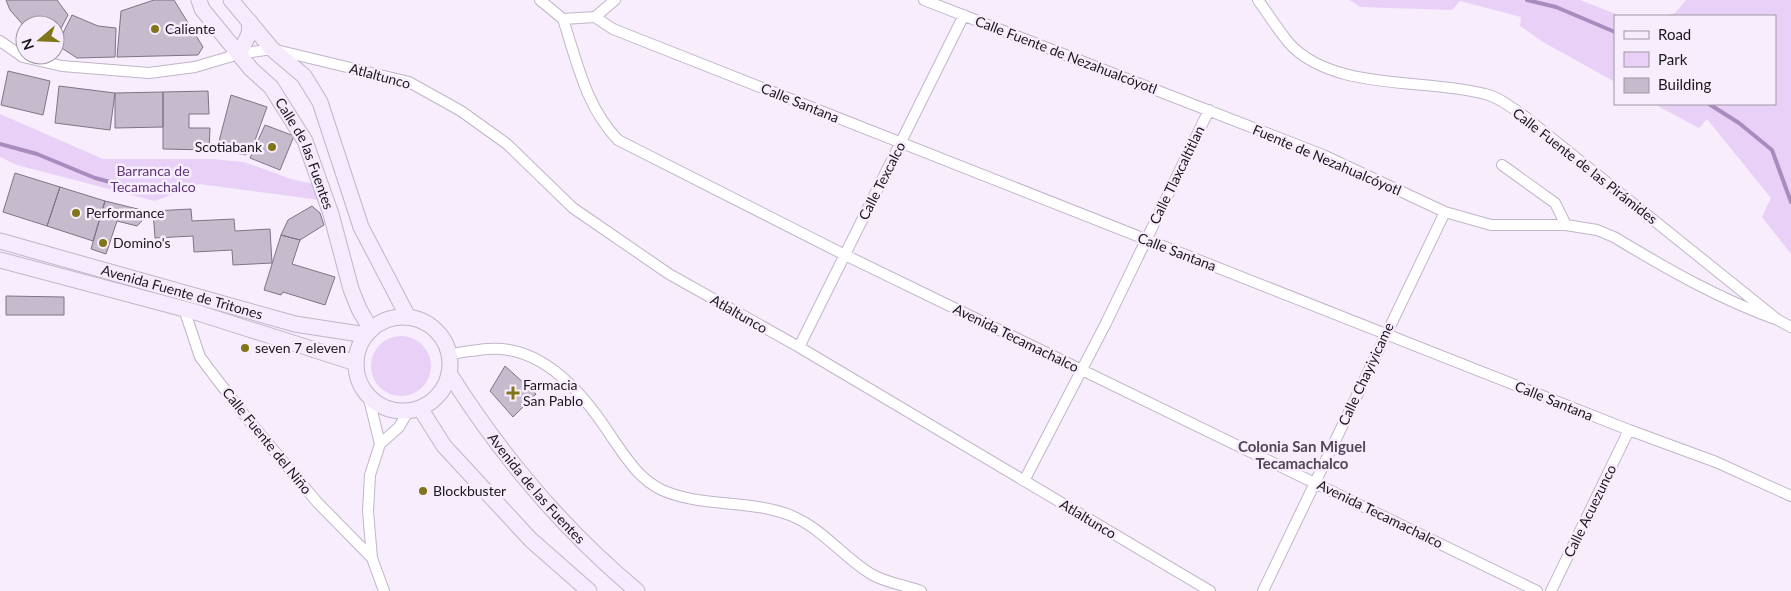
<svg xmlns="http://www.w3.org/2000/svg" width="1791" height="591" font-family="Lato,sans-serif">
<rect width="100%" height="100%" fill="#f7edfd"/>
<path fill="#e8d0f7" d="M1350,0H1580L1621,16H1615V82L1543,42L1520,26L1521,17L1460,1L1452,10L1360,7Z
M1686,0H1791V254L1762,217L1771,198L1707,119L1699,128L1654,104H1775V16H1663L1675,13Z
M0,114L103,159H212L244,162L291,179L318,185L320,200L199,184L155,201L17,165L0,157Z
M371 366a30 30 0 1 1 60 0a30 30 0 1 1-60 0Z"/>
<g fill="none" stroke-linecap="round" stroke-linejoin="round">
<path stroke="#aa8bbd" stroke-width="4" d="M1527,0L1556,7L1615,32
M1709,104L1739,123L1772,150L1791,202
M0,144L37,154L95,178L148,192"/>
</g>
<path fill="#c6bacd" stroke="#7f7486" d="M6,0H57L68,15L55,40V25H25V27L10,10Z
M154,0H174L203,47L198,55L117,57L121,11Z
M72,15L98,26L116,28L115,57L77,58L57,45Z
M8,71L50,81L43,115L1,105Z
M59,86L115,93L110,130L55,123Z
M208,91L209,114H189V128H210L209,150L163,149V92Z
M163,92V127L115,128V93Z
M231,95L267,107L254,143L246,155L217,149Z
M265,125L294,136L280,170L250,158Z
M15,173L60,187L47,226L3,212Z
M60,187L105,201L93,241L47,226Z
M105,201L150,212L137,226L117,221L106,254L91,249Z
M312,206L320,213L324,225L300,240L281,235L288,220Z
M191,209L192,221L234,219L235,231L270,229L272,263L233,265L232,250L194,252L193,236L155,238L153,211Z
M281,235L300,240L292,264L335,277L325,305L283,292L281,295L264,290Z
M6,296L64,297V315H6Z
M505,366L536,394L513,417L490,391Z"/>
<g fill="none" stroke-linecap="round" stroke-linejoin="round">
<defs>
<path id="street" d="M540,0L563,19
M924,0L1323,155L1445,212L1491,225H1566L1597,230L1614,237C1667,269 1719,299 1778,320
M1258,0C1268,14 1278,30 1289,43C1333,92 1427,78 1485,94C1499,97 1512,108 1524,116L1778,320L1791,327
M595,17L615,0
M563,19L595,17L613,29L1629,430L1716,462L1791,496
M563,19C577,62 586,107 618,140L845,255L1537,591
M0,41L23,57L62,66L149,73L195,67L239,54L272,49L409,82L461,111L507,144L573,208L669,274L799,347L1210,591
M1502,165L1555,203L1566,225
M184,309L200,357L241,411L317,502L372,558
M799,347L964,15
M449,354C469,352 489,346 509,350C555,358 589,402 613,439C627,459 639,479 662,490C702,508 751,499 792,516C823,529 843,557 871,574C886,583 905,585 921,591
M368,395L380,444L370,475L368,511L372,558L384,591
M380,444L399,427L409,410
M1024,481L1106,323L1209,110
M1263,591L1445,212
M1551,591L1629,430"/>
<g id="secondary">
<path id="s1" d="M199,0L202,9L251,69L271,87L305,141L331,214L351,289L359,309L371,330"/>
<path d="M231,0L272,49L304,76L320,102L361,227L408,317"/>
<path d="M239,54L249,34L250,22"/>
<path id="s2" d="M0,241L295,324L366,335"/>
<path d="M0,260L192,311L356,363"/>
<circle cx="403" cy="364" r="47"/>
<path id="s3" d="M449,373C500,454 564,530 637,591"/>
<path d="M420,408L444,446L531,540L589,591"/>
</g>
</defs>
<use href="#street" stroke="#c1b5c9" stroke-width="12"/>
<use href="#secondary" stroke="#c1b5c9" stroke-width="17"/>
<use href="#street" stroke="#fff" stroke-width="10"/>
<use href="#secondary" stroke="#f6eafd" stroke-width="15"/>
</g>
<g fill="#807619" stroke="#f7edfd" stroke-width="2">
<circle cx="155" cy="29" r="5"/>
<circle cx="272" cy="147" r="5"/>
<circle cx="76" cy="213" r="5"/>
<circle cx="103" cy="243" r="5"/>
<circle cx="245" cy="348" r="5"/>
<path d="M510.5 385.5h5v5h5v5h-5v5h-5v-5h-5v-5h5z"/>
<circle cx="423" cy="491" r="5"/>
</g>
<g text-anchor="middle" stroke-width="5" stroke-linejoin="round" paint-order="stroke">
<g font-size="14" fill="#1b171e" stroke="#f7edfd" text-anchor="start">
<text x="165" y="34">Caliente</text>
<text x="262" y="152" text-anchor="end">Scotiabank</text>
<text x="86" y="218">Performance</text>
<text x="113" y="248">Domino's</text>
<text x="255" y="353">seven 7 eleven</text>
<text x="523" y="390">Farmacia<tspan x="523" dy="16">San Pablo</tspan></text>
<text x="433" y="496">Blockbuster</text>
</g>
<g font-size="14" fill="#1b171e" stroke="#f7edfd">
<text transform="translate(1066 55) rotate(21)" y="5">Calle Fuente de Nezahualcóyotl</text>
<text transform="translate(380 76) rotate(15)" y="5">Atlaltunco</text>
<text transform="translate(800 103) rotate(22)" y="5">Calle Santana</text>
<text dy="5" stroke="none"><textPath href="#s1" startOffset="189">Calle de las Fuentes</textPath></text>
<text transform="translate(1327 160) rotate(23)" y="5">Fuente de Nezahualcóyotl</text>
<text transform="translate(1585 166) rotate(38)" y="5">Calle Fuente de las Pirámides</text>
<text transform="translate(1177 175) rotate(-64)" y="5">Calle Tlaxcaltitlan</text>
<text transform="translate(882 181) rotate(-63)" y="5">Calle Texcalco</text>
<text transform="translate(1177 252) rotate(21)" y="5">Calle Santana</text>
<text dy="5" stroke="none"><textPath href="#s2" startOffset="189">Avenida Fuente de Tritones</textPath></text>
<text transform="translate(739 314) rotate(30)" y="5">Atlaltunco</text>
<text transform="translate(1016 338) rotate(26)" y="5">Avenida Tecamachalco</text>
<text transform="translate(1366 374) rotate(-65)" y="5">Calle Chayiyicame</text>
<text transform="translate(1554 401) rotate(22)" y="5">Calle Santana</text>
<text transform="translate(267 441) rotate(51)" y="5">Calle Fuente del Niño</text>
<text dy="5" stroke="none"><textPath href="#s3" startOffset="145">Avenida de las Fuentes</textPath></text>
<text transform="translate(1590 511) rotate(-64)" y="5">Calle Acuezunco</text>
<text transform="translate(1380 514) rotate(26)" y="5">Avenida Tecamachalco</text>
<text transform="translate(1088 519) rotate(31)" y="5">Atlaltunco</text>
</g>
<g font-size="14" fill="#5f3676" stroke="#f7edfd">
<text x="153" y="176">Barranca de<tspan x="153" dy="16">Tecamachalco</tspan></text>
</g>
<g font-size="15" font-weight="bold" fill="#524859" stroke="#f7edfd">
<text x="1302" y="452">Colonia San Miguel<tspan x="1302" dy="17">Tecamachalco</tspan></text>
</g>
</g>
<rect x="1614" y="15" width="162" height="90" fill="#f7edfd" stroke="#9f97a4"/>
<rect x="1624" y="31" width="25" height="8" fill="#f6eafd" stroke="#9f97a4"/>
<text x="1658" y="40" font-size="15" fill="#1b171e">Road</text>
<rect x="1624" y="52" width="25" height="15" fill="#e8d0f7" stroke="#9f97a4"/>
<text x="1658" y="65" font-size="15" fill="#1b171e">Park</text>
<rect x="1624" y="78" width="25" height="15" fill="#c6bacd" stroke="#9f97a4"/>
<text x="1658" y="90" font-size="15" fill="#1b171e">Building</text>
<g transform="translate(40 40) rotate(251)"><circle r="24" fill="#f7edfd" stroke="#9f97a4"/>
<path d="M0-4L9 19L0 12L-9 19Z" fill="#807619"/>
<text y="-8" font-size="14" font-weight="bold" text-anchor="middle" fill="#1b171e">N</text>
</g>
</svg>
